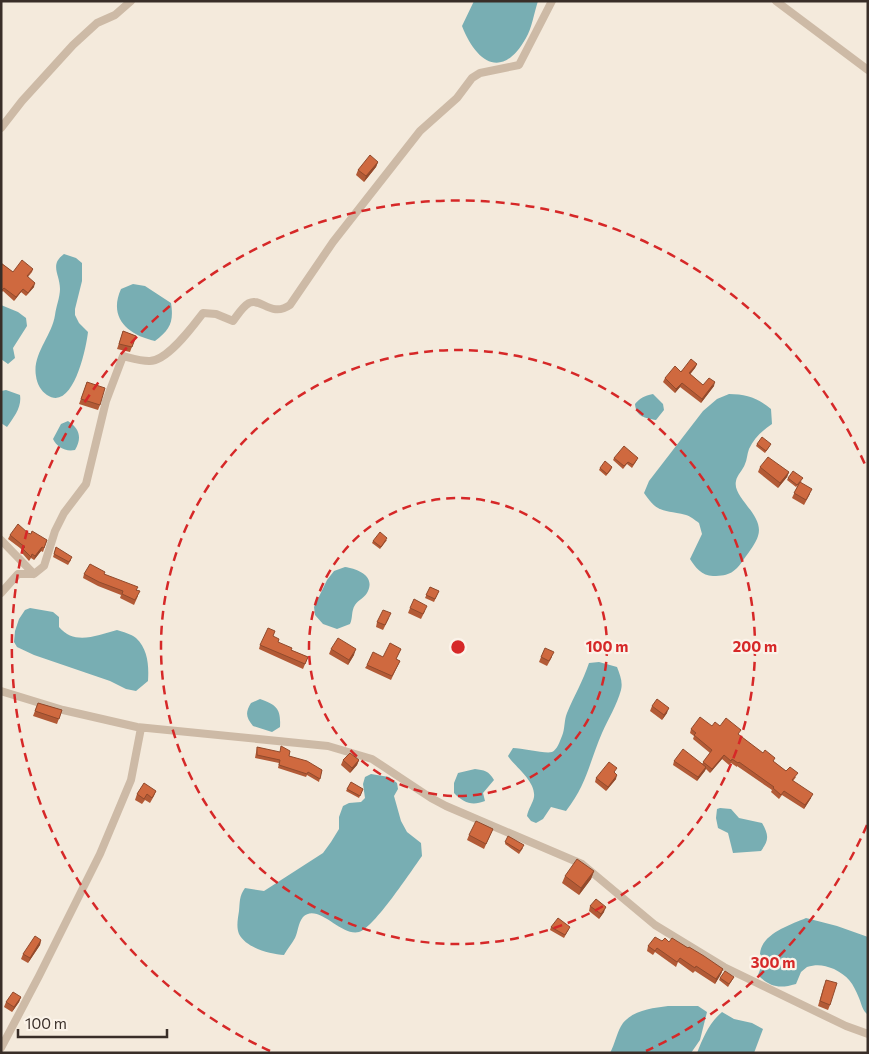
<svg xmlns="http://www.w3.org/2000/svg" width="869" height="1054" font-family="Commissioner,sans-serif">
<rect width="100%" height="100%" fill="#f4eadc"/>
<path fill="#78aeb3" d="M474,1H538C534,13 532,28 526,38C502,81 476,62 462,26Z
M64,254L76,258L82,263V281L75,309V315L79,323L88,332C86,349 73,412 47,395C41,391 37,384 36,376C32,354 52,336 55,315C56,307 60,297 60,289C60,274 49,265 64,254Z
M133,284L145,286L171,303C174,322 170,330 155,341C128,335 108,318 121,289Z
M1,305L18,312L26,318L27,326L13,348L15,358L8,364L1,359Z
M6,390L20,395C22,407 14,417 7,427L1,423V391Z
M653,394L663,404L664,410L656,420C645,418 636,417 635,404C640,398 644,396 653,394Z
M729,394C746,394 758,398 771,409L772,424C762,431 754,438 749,449C747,454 747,460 745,464C743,470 737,475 736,481C732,498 765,515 758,536C756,543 749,552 744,559C735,572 730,576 713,576C702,576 695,567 690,559L702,534L699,523C695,520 690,516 686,515C664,509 659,515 644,493L649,481L703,411L717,399Z
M68,421C80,429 82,438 75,450C65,452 57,447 53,439L61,424Z
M345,567C357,569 375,575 368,591C366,597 358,600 355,605C351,611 353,618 350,624L337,629L323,624L315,615L314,607L327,580L334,571Z
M30,608L53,612L59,617V627C75,646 97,635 117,630C123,632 131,634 136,638C148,649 149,666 148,681L136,691L126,689L110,681L34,655L17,647L14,642L15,631L19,619L25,610Z
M599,662L617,667C620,675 623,682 621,690C617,705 608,719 602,733C589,763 587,784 566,811L551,807L543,819L536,823L531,821L527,816C528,809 533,803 534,797C536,781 515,767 508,756L513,748C523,748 545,754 552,752C557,750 560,741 562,736C565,729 564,720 567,713C574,696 583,681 589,663Z
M260,699C277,705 281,709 280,727L272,732L253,726C246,717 245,713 251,703Z
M475,769C484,770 489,771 494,780L483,793L485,801C472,806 464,803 454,793V783L458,773Z
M371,774L389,777L397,783L398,789L394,796L401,821L407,832L421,843L422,856C411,871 374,928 359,932C341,937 318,902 303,917C298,923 298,932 295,938C292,944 287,949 284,955C270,954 246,948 239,934C236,927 238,918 239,911C240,902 239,896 245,888L264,891L323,853L331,842L339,829V817L343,806L349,803L361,802L365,798L363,784L365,777Z
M720,808L731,809L739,818L762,823C769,835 769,840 761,851L733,853L728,833L718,828L716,818L717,809Z
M806,918L837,926L868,937V1015C862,1010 862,1005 859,998C853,983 848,976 834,969C824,965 817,964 807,967L801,972L796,984C779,989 770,987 758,975L764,959L760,954C761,934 790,925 806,918Z
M668,1006H698L707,1012L700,1040L691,1053H610C615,1044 617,1031 623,1023C634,1010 652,1008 668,1006Z
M722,1012L734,1019L752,1023L763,1029L754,1053H697C703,1038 709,1023 722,1012Z"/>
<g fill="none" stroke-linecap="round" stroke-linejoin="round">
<path stroke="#cdbaa6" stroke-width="8" d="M776,1L868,70
M1,128L22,101L73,45L97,23L115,15L131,1
M1,540L34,574H18L1,593
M34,574L44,566L55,531L64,513L86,484L106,401L123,356C131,358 141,361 149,361C167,362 193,326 203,313L216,314L233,321C237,316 242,307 249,303C261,297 271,318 290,305L333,242L420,131L457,98L472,78L480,73L519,65L552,1
M1,691L63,710L137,727L328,746L372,759L431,798L446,806L582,864L655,925L724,967L846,1026L868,1034
M1,1048L39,976L100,854L131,780L141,728"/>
</g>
<path fill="#b25a36" d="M378,162L376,167L364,182L356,175L358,170Z
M1,263L13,272L33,269L32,272L28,277L34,287L26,296L21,292L14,301L3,291L1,293Z
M123,331L136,336L130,352L117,349Z
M697,364L695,368L690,374L703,385L714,386L701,403L680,387L675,393L663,382L665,378Z
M87,382L100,405L98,410L79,404Z
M757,444L770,446L765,453L756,446Z
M614,458L637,460L632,468L627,464L623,469L613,460Z
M612,467L611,470L606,476L599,470L600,468Z
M760,467L789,472L787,477L778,488L758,472Z
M788,478L802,481L800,482L810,494L804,505L792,498L798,485L796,487L787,480Z
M28,533L47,540L43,552L41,551L34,560L31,558L29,561L22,553L23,551L20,548L8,539L10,535Z
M387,540L380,549L372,543L373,541Z
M56,547L71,560L68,565L53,557Z
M84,574H104L137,590L138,596L134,605L120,598L121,595L98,586L83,578Z
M430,587L439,591L434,602L425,598Z
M410,608L425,611L421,619L408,613Z
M389,618L383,630L376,627L377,622Z
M273,636L278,642L291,650L308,657L303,669L259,649L260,645Z
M331,649L354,655L348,665L329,654Z
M401,649L396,659L400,661L391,680L365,668L367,665Z
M541,657H552L547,666L539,662Z
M38,703L62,710L57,724L33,716Z
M652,706L667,713L662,720L650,711Z
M712,726H720L739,735L786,771L796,777L793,781L811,798L804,809L782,795L779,799L771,792L772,790L737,766V767L731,763L729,765L722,759L710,773L706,769L697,781L673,765L674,761L702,764L710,753L693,739L694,736L690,733L691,729Z
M257,747L289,756L322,770L319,782L307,775L306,777L278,768L279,763L255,758Z
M343,760H359L357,765L350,773L341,765Z
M615,773L616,779L606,791L595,782L596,778Z
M347,789L362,791L359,798L346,791Z
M156,791L154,796L150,803L145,800L142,804L135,800L137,794Z
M493,829L484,849L467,840L469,835Z
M508,836L523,848L519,854L505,844Z
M594,871L591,879L579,895L562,883L565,876Z
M590,906L604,912L599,919L589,911Z
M551,927L569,929L564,938L550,930Z
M41,940L40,945L28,963L21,959L23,954Z
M662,941L669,942L688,948L723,969L721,974L715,984L695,971L693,973L678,962L676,967L655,952L653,955L647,951L648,946Z
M734,977L728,987L719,980L720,978Z
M824,985L830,1005L828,1010L818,1006Z
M21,997L19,1002L12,1012L4,1007L6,1002Z"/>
<path fill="#914a2c" d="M378,162L376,167L364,182L366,176Z
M35,283L34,287L26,296L28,293Z
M23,289L21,292L14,301L16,297Z
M697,364L695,368L688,377L689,373Z
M715,382L714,386L701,403L702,399Z
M682,383L680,387L675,393L676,389Z
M789,472L787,477L778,488L780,483Z
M42,547L41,551L34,560L35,556Z
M356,649L354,655L348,665L349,660Z
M669,708L667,713L662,720L664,715Z
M724,755L722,759L710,773L712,769Z
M359,760L357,765L350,773L352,768Z
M706,767L705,771L697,781L698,777Z
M617,775L616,779L606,791L608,787Z
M813,794L811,798L804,809L805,805Z
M594,871L591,879L579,895L581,888Z
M606,907L604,912L599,919L601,914Z
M41,940L40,945L28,963L30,958Z
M723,969L721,974L715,984L716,979Z
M21,997L19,1002L12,1012L14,1007Z"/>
<path fill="#cf693f" stroke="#914a2c" d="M370,155L378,162L366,176L358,170Z
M22,260L33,269L27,276L35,283L28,293L23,289L16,297L4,288L1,291V263L13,272Z
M123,331L136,336L132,347L119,344Z
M691,359L697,364L689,373L703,385L709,378L715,382L702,399L682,383L676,389L665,378L675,366L681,372Z
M87,382L105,388L100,405L81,399Z
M762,437L771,444L766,451L757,444Z
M624,446L638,458L633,465L628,462L624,466L614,458Z
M768,457L789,472L780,483L760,467Z
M605,461L612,467L607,474L600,468Z
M793,471L803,478L797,485L788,478Z
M800,482L812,489L806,500L794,493Z
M18,524L28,533L31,534L32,531L47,540L44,548L42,547L35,556L32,554L31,557L23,549L25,547L21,544L10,535Z
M380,532L387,538L381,547L373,541Z
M56,547L72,557L69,562L54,554Z
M90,564L105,572L104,574L138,587L136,590L140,591L135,600L122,594L123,591L99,582L84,574Z
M430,587L439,591L435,599L426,595Z
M414,599L427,606L423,614L410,608Z
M383,610L391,613L385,625L377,622Z
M268,628L275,631L273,636L279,639L278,642L292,648L291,650L308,657L305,664L260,645Z
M338,638L356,649L349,660L331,649Z
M390,643L401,649L396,659L400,661L392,676L367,665L373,652L383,657Z
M545,648L554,652L549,661L541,657Z
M657,699L669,708L664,715L652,706Z
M38,703L62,710L59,719L35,711Z
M700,717L712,726L715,722L720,726L726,718L741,730L738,734L763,753L765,750L775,758L773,761L786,771L790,767L798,773L792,780L813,794L805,805L784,791L781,795L773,788L774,787L739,762L738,763L732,759L731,761L724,755L712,769L703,762L712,750L694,735L696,733L691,729Z
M281,746L290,751L289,756L307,761L322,770L320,779L308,772L307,774L279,765L280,760L257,755V747L280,752Z
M683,749L706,767L698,777L674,761Z
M350,753L359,760L352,768L343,760Z
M609,762L617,768L614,772L617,775L608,787L596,778Z
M351,782L363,789L360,796L347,789Z
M144,783L156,791L152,798L147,794L144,799L137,794Z
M476,821L493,829L486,844L469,835Z
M508,836L524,845L520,851L505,842Z
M577,859L594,871L581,888L565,876Z
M596,899L606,907L601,914L590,906Z
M558,918L570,927L565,935L551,927Z
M35,936L41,940L30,958L23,954Z
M655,937L662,941L665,938L669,942L672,938L688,948L689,947L704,956L723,969L716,979L696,966L695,968L680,958L677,962L657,948L655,951L648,946Z
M725,971L734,977L729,984L720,978Z
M826,980L837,983L830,1005L820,1001Z
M13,992L21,997L14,1007L6,1002Z"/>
<g fill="none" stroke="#d62828" stroke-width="2.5" stroke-dasharray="9 6">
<circle cx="458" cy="647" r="149"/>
<circle cx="458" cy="647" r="297"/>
<path d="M867 825A446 446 0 0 1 646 1051M270 1051A446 446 0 1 1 867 469"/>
</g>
<circle cx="458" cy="647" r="8" fill="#d62828" stroke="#fbf3e9" stroke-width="2.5"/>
<g font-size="15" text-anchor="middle" font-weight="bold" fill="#d62828" stroke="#fbf3e9" stroke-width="4.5" stroke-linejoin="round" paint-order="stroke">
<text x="607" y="652">100 m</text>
<text x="755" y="652">200 m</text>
<text x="773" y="968">300 m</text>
</g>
<rect width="869" height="1054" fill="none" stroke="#392e28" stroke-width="5"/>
<path d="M18 1029v8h149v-8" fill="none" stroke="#392e28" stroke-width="2.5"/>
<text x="25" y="1029" font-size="15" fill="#392e28" stroke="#fbf3e9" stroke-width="4" paint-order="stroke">100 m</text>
</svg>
